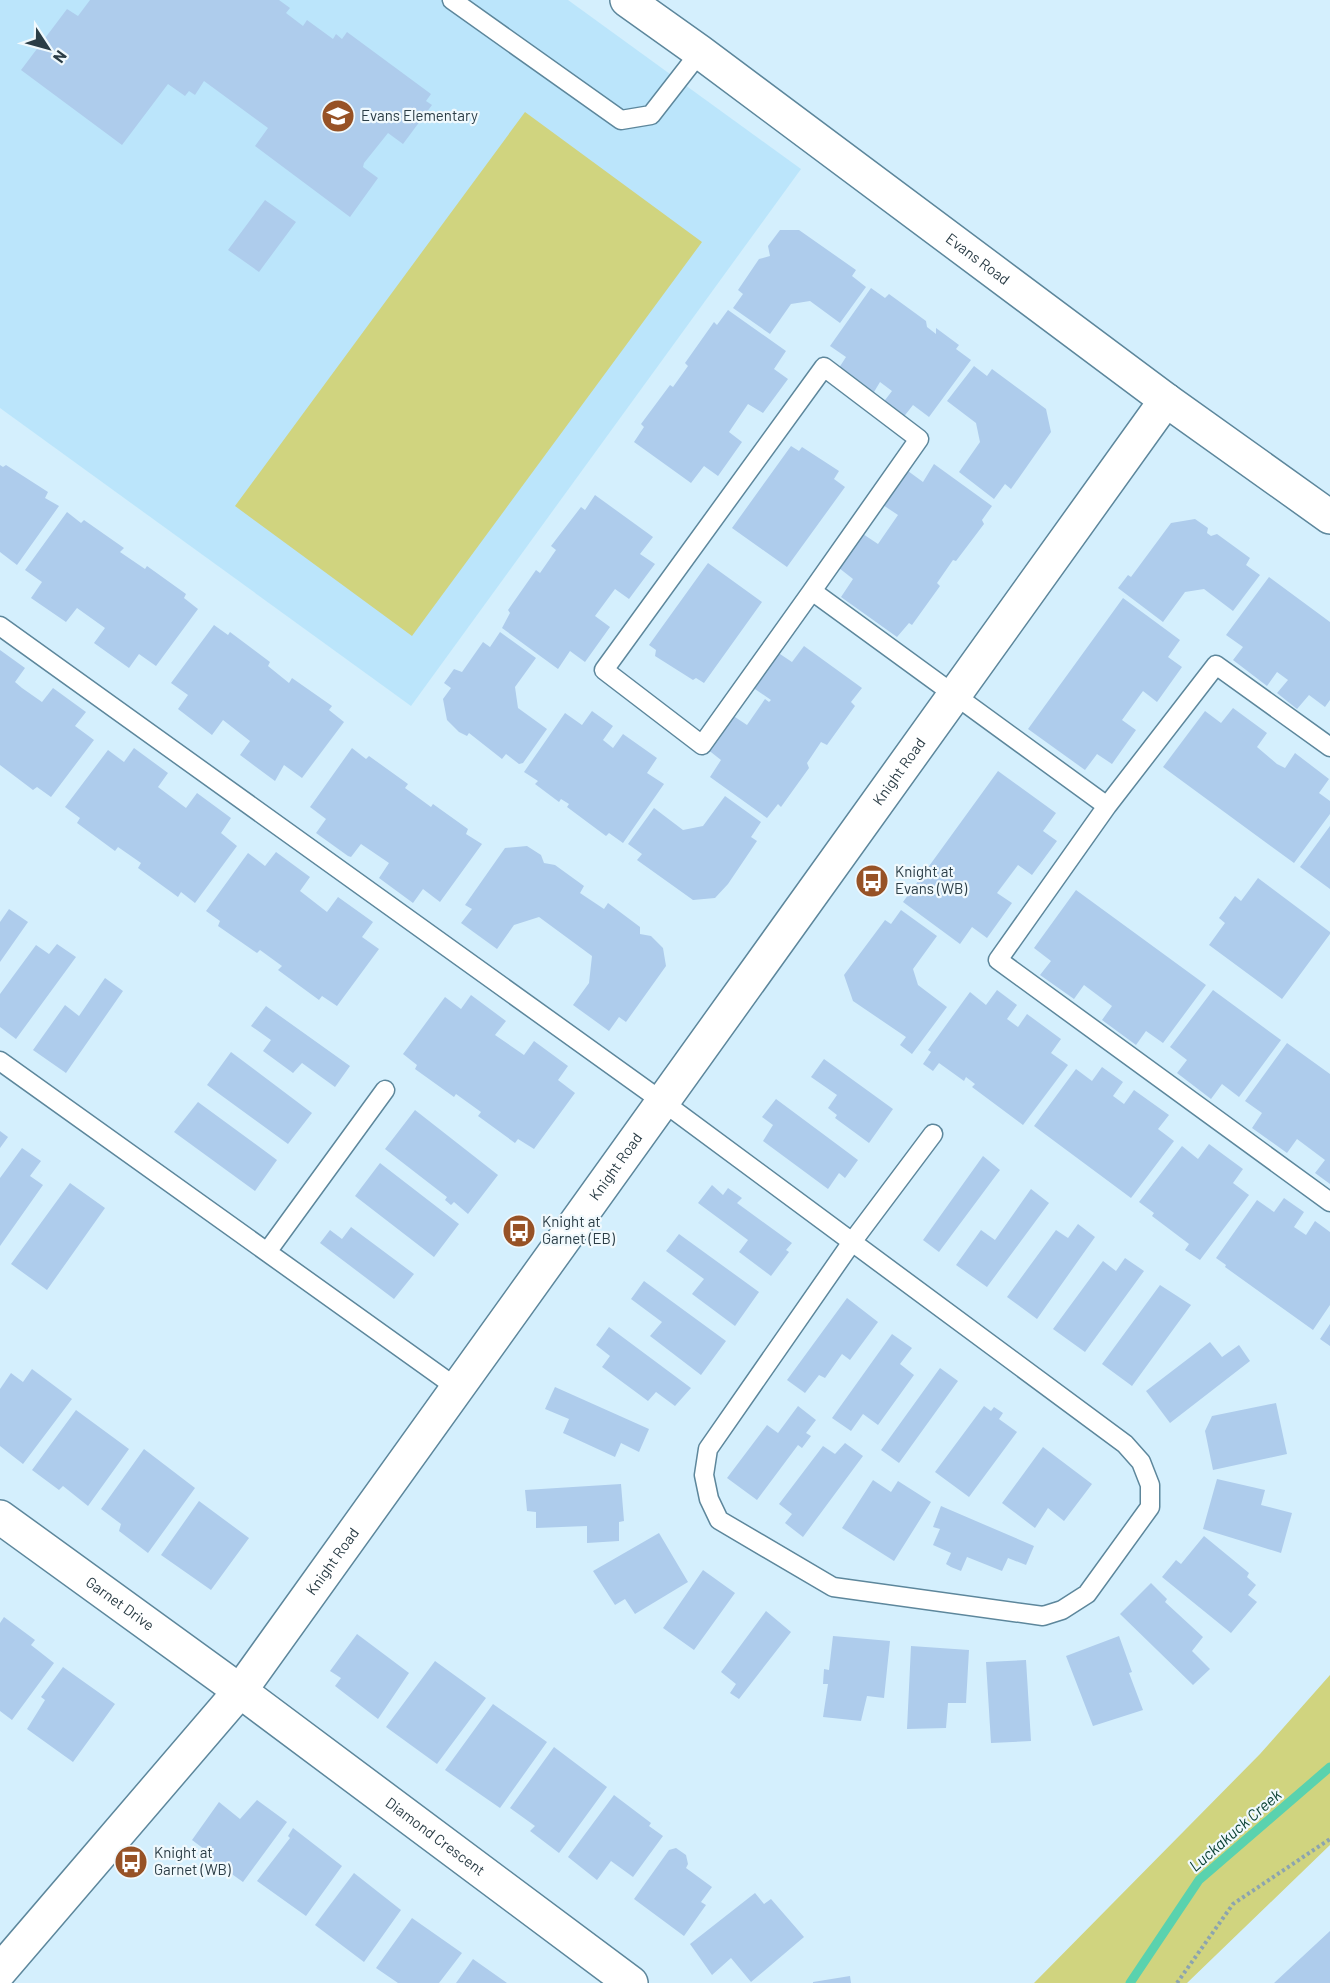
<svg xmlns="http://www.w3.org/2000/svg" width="1330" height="1983" font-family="Barlow,sans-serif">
<rect width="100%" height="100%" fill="#d4effd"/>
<path fill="#bbe5fb" d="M0,0H568L801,169L411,706L0,408Z"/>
<path fill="#d0d47f" d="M525,112L702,242L412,636L235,506Z
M1330,1675V1845L1187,1983H1034L1260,1754Z"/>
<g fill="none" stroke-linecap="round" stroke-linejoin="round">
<path stroke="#5ad2ae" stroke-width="9" d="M1130,1983L1199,1880L1330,1767"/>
</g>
<path fill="#aeccec" d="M90,0H279L290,8L286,13L303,26L307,20L333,39L336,34L342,39L347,32L431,94L426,101L432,105L403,144L388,133L364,163L363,167L378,178L350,217L255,146L268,128L204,81L195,95L189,91L185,96L168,84L122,145L21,70L67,9L78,16Z
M265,200L296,222L259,272L228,250Z
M780,230H799L856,270L852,276L866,287L840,323L810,301L791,304L770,334L733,308L743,294L738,290L759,259L770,256L768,246Z
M871,288L885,298L889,294L926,321L927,327L936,334V328L959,345L956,349L971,360L929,417L913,405L902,419L882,404L892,391L880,382L871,397L837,371L846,357L830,346Z
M728,310L786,351L774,369L788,379L763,413L748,404L729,432L742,442L718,476L704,466L691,483L634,442L644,427L641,424L670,385L673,387L688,366L685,363L714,322L717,325Z
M974,366L987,376L992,369L1046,409L1051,432L1011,489L1005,484L994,499L959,472L980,442L976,423L947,401Z
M791,446L799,451L802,447L839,471L834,479L845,487L787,567L732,528Z
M934,464L992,506L982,520L984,524L956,561L953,560L937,583L940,586L912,625L909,623L897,637L841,597L853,579L839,568L863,534L878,544L898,515L883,505L908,471L923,482Z
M0,465L3,467L6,465L48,492L45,498L59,506L17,565L0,552Z
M595,495L653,537L640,554L655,564L629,599L615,589L595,616L610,627L585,662L570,651L558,669L502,628L510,613L508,610L536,570L540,573L556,550L551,546L581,507L585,510Z
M67,512L81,523L84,520L124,548L120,552L145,569L147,566L186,594L184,598L198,609L156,666L139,654L129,668L94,643L105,628L77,608L66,622L31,598L42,582L25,570Z
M1195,519L1208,528L1207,533L1211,536L1217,534L1250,558L1246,565L1260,575L1233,611L1204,589L1185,592L1163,622L1118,588L1128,575L1131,577L1171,523Z
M708,563L762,602L704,683L696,678L693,680L655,656L656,650L649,645Z
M1269,577L1330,622V700L1325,707L1309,695L1297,709L1277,693L1288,680L1277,672L1267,686L1233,660L1243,647L1226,635Z
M1123,598L1180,640L1168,657L1182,667L1157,702L1143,691L1122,720L1136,730L1112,764L1097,754L1085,770L1028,729Z
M214,625L228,635L230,632L270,662L268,666L289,683L292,678L332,706L329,710L344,722L302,778L284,765L275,781L240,755L250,741L223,720L212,735L178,709L188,695L171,683Z
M500,632L536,658L515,687L518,708L547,729L523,763L519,764L506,754L502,759L469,733L467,736L459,732L447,720L443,699L451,688L444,683L454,669L462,672L483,642L490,647Z
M804,646L862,688L851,702L855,706L827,745L821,742L807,763L809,768L781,807L778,804L767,818L710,777L721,760L707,749L732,715L747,725L765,699L769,702L771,700L752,687L777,652L792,662Z
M0,650L25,668L15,682L22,688L42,702L53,688L86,712L75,726L94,740L51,797L37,787L33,790L0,765Z
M1233,708L1267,733L1257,747L1277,764L1285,768L1295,753L1329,779L1319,793L1330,801V814L1294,863L1163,767L1205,711L1221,723Z
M592,711L613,726L603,740L613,748L623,734L657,758L647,773L664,784L623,843L609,833L606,836L567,807L569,804L561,799L559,802L535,784L538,781L524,772L565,713L582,725Z
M134,748L168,773L158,787L186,808L197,793L231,818L221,833L237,846L195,903L181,892L178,897L138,868L141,863L118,847L115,851L77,823L80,818L65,807L108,750L124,762Z
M352,748L366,759L369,756L408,784L405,788L431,807L433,804L468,829L466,834L482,844L440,902L423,889L413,903L379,878L389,863L361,844L351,857L348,856L316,833L326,819L310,807Z
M998,771L1056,813L1043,831L1057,841L1032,875L1018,865L997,893L1012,903L987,938L972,927L960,944L903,902Z
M725,796L761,822L751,837L757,841L728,884L715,898L693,900L637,860L642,854L628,844L654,808L683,830L703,826Z
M1330,826V889L1300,867Z
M527,846L541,855L544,863L555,865L584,886L580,893L604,909L608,903L640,927V934L651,936L663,948L666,966L626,1022L619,1017L609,1031L573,1005L589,983L592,956L539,917L514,925L497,949L461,923L472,909L465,905L505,848Z
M276,852L310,877L300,891L327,912L338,897L373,922L362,937L379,949L337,1006L322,996L319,1000L278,970L282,966L260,950L257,953L254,951L218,926L220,921L206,911L248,853L265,866Z
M1258,878L1330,932V934L1282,999L1209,945L1225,923L1219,918L1235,896L1241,901Z
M1076,890L1206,985L1163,1043L1146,1031L1136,1045L1102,1020L1112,1006L1084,985L1074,999L1040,975L1051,961L1034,948Z
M9,909L28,922L0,962V922Z
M901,910L937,936L913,969L918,985L947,1007L912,1054L900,1045L906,1037L853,1001L844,975L885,920L891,924Z
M57,944L76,957L16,1039L0,1027V994L36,945L49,954Z
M105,978L123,991L66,1073L33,1050L65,1005L79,1016Z
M997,990L1017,1005L1007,1019L1018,1027L1027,1014L1061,1039L1051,1053L1068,1065L1023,1125L972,1087L975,1084L966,1077L964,1081L939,1063L933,1071L923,1064L931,1052L928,1050L970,992L986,1005Z
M1213,990L1281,1040L1239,1097L1222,1084L1211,1099L1177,1073L1187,1060L1170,1047Z
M471,995L506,1021L495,1035L524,1055L534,1041L568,1066L558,1080L575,1093L534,1149L518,1139L515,1143L478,1116L481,1112L456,1094L454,1097L415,1069L417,1065L403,1054L445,997L461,1009Z
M266,1006L350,1066L335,1087L302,1063L293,1073L263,1051L271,1040L251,1026Z
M1287,1043L1330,1074V1184L1315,1173L1325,1160L1297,1139L1287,1153L1252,1128L1262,1113L1245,1101Z
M231,1052L312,1113L288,1144L207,1085Z
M824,1059L893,1109L869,1143L835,1118L837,1115L828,1108L837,1095L811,1077Z
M1102,1067L1123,1082L1113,1096L1124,1104L1134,1090L1169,1115L1158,1129L1174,1141L1131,1198L1034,1126L1076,1069L1092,1081Z
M776,1099L858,1160L845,1178L839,1173L828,1189L763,1141L773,1125L762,1117Z
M198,1102L277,1160L255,1191L174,1132Z
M415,1110L498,1175L468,1214L454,1202L451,1205L445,1200L447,1197L385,1149Z
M0,1131L8,1137L0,1148Z
M1209,1144L1243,1169L1233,1183L1249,1195L1200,1260L1185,1250L1189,1244L1152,1216L1154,1213L1139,1202L1182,1146L1198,1159Z
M22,1148L41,1161L30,1176L43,1185L0,1246V1178Z
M983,1156L1000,1170L939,1252L923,1240Z
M380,1163L459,1224L434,1257L355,1196Z
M70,1183L105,1208L47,1290L11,1264Z
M712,1185L723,1195L728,1188L742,1198L737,1203L792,1243L786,1250L789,1252L771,1276L739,1252L748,1240L698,1203Z
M1031,1189L1049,1203L987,1287L956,1265L981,1230L995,1240Z
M1284,1198L1304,1212L1294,1227L1306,1235L1315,1221L1330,1232V1305L1313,1330L1225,1267L1226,1265L1216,1258L1257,1200L1274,1212Z
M1078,1224L1095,1237L1037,1319L1007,1297L1056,1230L1068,1238Z
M351,1227L414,1274L394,1299L320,1243L330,1230L342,1239Z
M679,1234L759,1292L735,1326L692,1294L704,1279L666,1251Z
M1125,1258L1144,1271L1085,1352L1053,1329L1103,1261L1116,1271Z
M644,1281L726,1341L701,1375L650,1336L662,1322L631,1299Z
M1160,1285L1191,1305L1132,1386L1102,1364Z
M847,1298L878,1322L850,1360L842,1354L825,1378L819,1375L805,1393L787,1380Z
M1330,1324V1346L1320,1339Z
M609,1327L691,1388L675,1406L656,1392L648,1401L602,1367L610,1356L596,1345Z
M892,1334L912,1348L900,1364L914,1375L878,1425L863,1414L851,1431L832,1418Z
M1210,1342L1222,1357L1239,1345L1250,1361L1170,1423L1146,1391Z
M940,1368L958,1381L899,1463L881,1450Z
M32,1369L72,1399L23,1464L0,1446V1389L11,1373L23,1382Z
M555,1387L649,1429L639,1452L621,1443L615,1457L563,1433L569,1419L545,1409Z
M1276,1403L1287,1454L1213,1470L1205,1431L1212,1416Z
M798,1406L816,1420L806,1433L811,1436L802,1448L798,1445L757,1500L727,1478L767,1425L778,1433Z
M984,1406L991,1411L994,1407L1003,1413L999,1419L1017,1432L969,1497L935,1472Z
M76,1410L129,1449L88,1506L63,1486L59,1490L32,1470Z
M845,1443L863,1456L803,1537L785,1523L792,1514L779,1504L823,1446L835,1454Z
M1043,1447L1092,1484L1064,1521L1048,1508L1035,1528L1002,1503Z
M144,1449L195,1488L148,1553L119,1531L121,1524L101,1509Z
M1217,1479L1265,1490L1261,1505L1292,1513L1281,1553L1203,1529Z
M873,1480L891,1492L898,1481L931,1502L894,1561L842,1528Z
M621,1484L624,1521L619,1522V1541L587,1543V1526L536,1528V1512L527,1511L525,1490Z
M199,1501L249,1538L211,1590L161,1555Z
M941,1506L1034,1546L1026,1565L1008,1558L1002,1571L967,1557L961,1571L951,1567L946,1564L951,1553L933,1545L940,1529L933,1527Z
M659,1533L688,1582L635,1614L625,1599L615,1605L593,1571Z
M1204,1536L1249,1573L1247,1577L1256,1585L1248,1595L1257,1602L1231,1633L1162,1577L1176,1560L1181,1564Z
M703,1570L735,1593L694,1650L663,1628Z
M1151,1583L1167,1599L1165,1602L1203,1637L1192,1651L1210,1669L1193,1685L1120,1614Z
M766,1611L791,1632L739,1699L730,1693L736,1684L721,1672Z
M4,1617L35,1640L31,1645L54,1663L12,1720L0,1711V1623Z
M357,1634L409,1673L378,1719L335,1686L341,1678L330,1671Z
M833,1636L890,1641L884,1698L867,1696L861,1721L823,1717L828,1684H823L824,1669L829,1670Z
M1119,1636L1132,1672L1129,1673L1143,1710L1093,1726L1066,1656Z
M911,1646L969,1650L966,1703H948L946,1728L907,1729Z
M1026,1660L1031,1741L991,1743L986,1662Z
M435,1661L486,1698L437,1764L386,1727Z
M63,1667L115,1704L73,1762L27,1729L45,1700L41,1697Z
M493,1704L547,1742L500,1808L445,1770Z
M554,1747L607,1787L559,1853L530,1831L535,1826L510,1808Z
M614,1795L651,1823L649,1826L663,1836L633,1877L611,1861L597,1880L568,1857Z
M257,1800L287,1822L243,1882L205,1855L208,1852L192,1840L219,1802L240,1819Z
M293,1828L342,1866L306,1916L257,1881L290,1838L288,1836Z
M676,1848L686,1855L688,1864L686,1868L712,1887L701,1902L706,1905L684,1936L634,1899L669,1850Z
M354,1873L401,1910L364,1962L315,1925Z
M755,1893L764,1904L771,1899L804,1937L751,1982L731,1958L712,1975L690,1944Z
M412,1918L462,1953L439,1983H398L376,1968Z
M1330,1931V1983H1274Z
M473,1959L507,1983H456Z
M850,1976L851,1983H813V1982Z"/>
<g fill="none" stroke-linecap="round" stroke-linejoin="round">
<defs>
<path id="service" d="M452,0L621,120L651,115L700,52
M812,591L919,439L824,367L604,670L702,745L812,591L1107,806
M0,626L663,1102L1125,1444L1141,1462L1150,1485V1507L1087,1594L1062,1610L1043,1616L833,1587L719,1520L709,1499L704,1475L708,1449L852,1242L933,1134
M1330,747L1216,665L1107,806L998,960L1330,1202
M0,1061L457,1388
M267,1252L385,1090"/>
<g id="minor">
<path id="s1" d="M0,1517L240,1691L631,1983"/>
</g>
<g id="tertiary">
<path id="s2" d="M627,0L700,52L1166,400L1330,517"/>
<path id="s3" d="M0,1971L240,1691L1166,400"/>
</g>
</defs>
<use href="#service" stroke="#5d879c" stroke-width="21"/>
<use href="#minor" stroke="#5d879c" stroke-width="36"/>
<use href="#tertiary" stroke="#5d879c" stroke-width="36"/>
<path stroke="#8ca4af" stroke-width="4" stroke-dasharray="3 3" stroke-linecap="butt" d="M1177,1983L1233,1904L1330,1839"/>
<use href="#service" stroke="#fff" stroke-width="18"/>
<use href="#minor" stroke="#fff" stroke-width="33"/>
<use href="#tertiary" stroke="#fff" stroke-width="33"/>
</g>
<defs>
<symbol id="school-disc" viewBox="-11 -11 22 22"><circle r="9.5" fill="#975226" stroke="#f0f9fd"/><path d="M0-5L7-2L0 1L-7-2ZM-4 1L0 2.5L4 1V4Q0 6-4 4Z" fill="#fff"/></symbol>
<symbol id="bus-disc" viewBox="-11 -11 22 22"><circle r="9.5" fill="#975226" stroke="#f0f9fd"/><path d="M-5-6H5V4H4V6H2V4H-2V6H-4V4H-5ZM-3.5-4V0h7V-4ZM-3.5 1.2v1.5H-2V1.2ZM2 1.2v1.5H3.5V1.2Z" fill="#fff"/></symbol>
</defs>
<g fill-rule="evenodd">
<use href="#school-disc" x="319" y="97" width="38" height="38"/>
<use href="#bus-disc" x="853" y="862" width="38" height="38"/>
<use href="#bus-disc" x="500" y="1212" width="38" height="38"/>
<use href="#bus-disc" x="112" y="1843" width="38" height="38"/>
</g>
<g text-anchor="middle" stroke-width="4.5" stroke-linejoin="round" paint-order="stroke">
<g font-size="15" fill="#2b3d46" stroke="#f0f9fd" text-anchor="start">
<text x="361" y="121">Evans Elementary</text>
<text x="895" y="877">Knight at<tspan x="895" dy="17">Evans (WB)</tspan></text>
<text x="542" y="1227">Knight at<tspan x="542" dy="17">Garnet (EB)</tspan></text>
<text x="154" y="1858">Knight at<tspan x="154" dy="17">Garnet (WB)</tspan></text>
</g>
<g font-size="15" fill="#2b3d46" stroke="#f0f9fd">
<text dy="5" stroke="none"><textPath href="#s2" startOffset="436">Evans Road</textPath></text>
<text dy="5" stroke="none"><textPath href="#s3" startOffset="1500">Knight Road</textPath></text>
<text dy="5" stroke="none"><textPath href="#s3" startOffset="1014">Knight Road</textPath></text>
<text dy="5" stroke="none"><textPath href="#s3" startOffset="528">Knight Road</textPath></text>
<text dy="5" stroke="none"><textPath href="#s1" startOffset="148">Garnet Drive</textPath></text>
<text dy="5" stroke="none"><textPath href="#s1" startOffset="540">Diamond Crescent</textPath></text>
</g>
<g font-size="16" font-style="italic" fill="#0b4133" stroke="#f0f9fd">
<text transform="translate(1235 1830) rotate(-41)" y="6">Luckakuck Creek</text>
</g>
</g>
<g transform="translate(48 48) rotate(126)" stroke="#f0f9fd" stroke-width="4.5" paint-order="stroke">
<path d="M0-4.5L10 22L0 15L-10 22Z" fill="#2b3d46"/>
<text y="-9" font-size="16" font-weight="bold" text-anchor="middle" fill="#2b3d46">N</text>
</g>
</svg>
